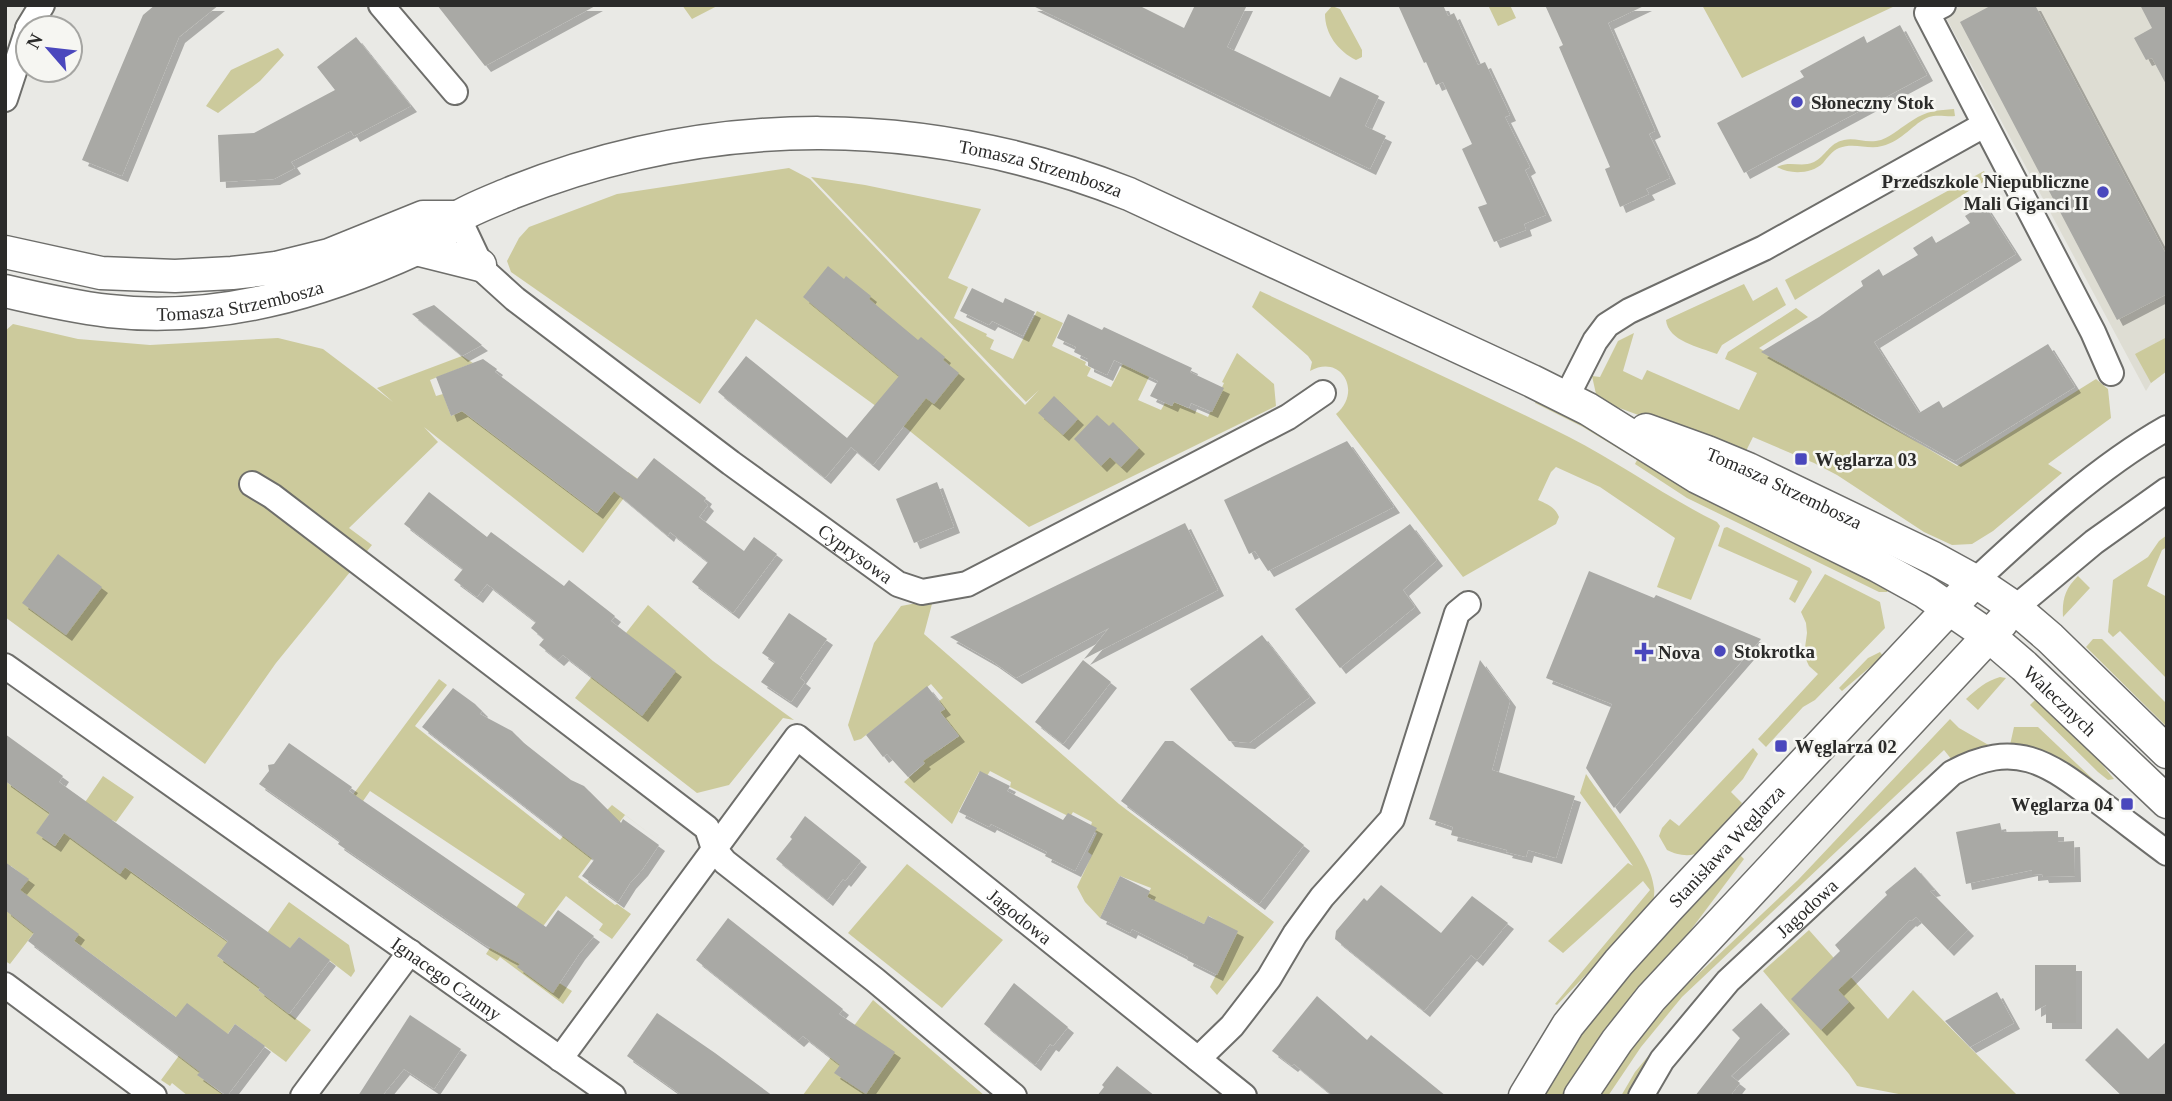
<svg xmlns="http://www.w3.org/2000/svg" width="2172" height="1101" font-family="Georgia,serif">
<defs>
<filter id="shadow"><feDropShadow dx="6" dy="6" stdDeviation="0" flood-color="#0004"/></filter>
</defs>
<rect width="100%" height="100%" fill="#e9e9e5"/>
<path fill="#deddd3" d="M1963,5H2167V371L2151,383L2146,391L1944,14Z"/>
<path fill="#ccca9c" d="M682,5H719L692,19Z
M1488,5H1510L1516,18L1498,26Z
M1702,5H1897L1742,78Z
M1332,6L1340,9L1362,50V57L1356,60C1338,51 1325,34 1325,14Z
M278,48L284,55L260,81L218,113L206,106L231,70Z
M1954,109L1955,116C1947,117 1937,114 1929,117C1913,123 1903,141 1882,146C1868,150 1854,142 1839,148C1832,151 1828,157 1823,163C1812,174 1790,175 1777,167C1791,160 1800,168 1814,162C1826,156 1829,143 1844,140C1856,137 1866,144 1881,140C1894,135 1901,127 1913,120C1926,111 1939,110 1954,109Z
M789,168L810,179L1025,405L1039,390L1026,402L811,177L865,185L981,209L948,278L968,287L954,318L987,334L986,336L994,340L990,349L1013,359L1037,311L1063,323L1052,346L1086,362L1085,365L1091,368L1087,376L1111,387L1132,346L1158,358L1138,400L1161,410L1165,403L1172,406L1174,402L1208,417L1224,383L1222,382L1237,353L1274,384L1276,406L1029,527L906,428L756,319L700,404L511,272L507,261L519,238L529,227L617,194Z
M1984,171L1988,179L1795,300L1785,280Z
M1744,284L1753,301L1777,287L1786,305L1722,345L1717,354C1699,347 1668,341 1666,320Z
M1260,291C1363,339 1467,386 1569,437C1620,463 1666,497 1717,522L1720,526L1691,600L1657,587L1675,538L1600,487L1556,467L1551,472L1538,500C1547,504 1555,507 1559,517L1556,524L1463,577L1336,414C1363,392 1341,353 1310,371L1312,362L1308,356L1252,307Z
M1796,308L1808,317L1759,348L1957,466L2096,379L2108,389L2111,418L2048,464L2062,473L1993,531L1972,544L1952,545L1924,532L1837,475L1814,463L1753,437L1746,451L1703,439L1606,403L1596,394L1592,376L1600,377L1618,341L1634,333L1623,371L1642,380L1647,370L1739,410L1757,373L1725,359L1728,352Z
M13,324L78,339L150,345L278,338L323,349L393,402L377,388L462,356L473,363L430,380L436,396L443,394L451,416L462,411L597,513L628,472L638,479L583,553L424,427L438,442L349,528L372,545L276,663L205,764L5,617V331Z
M2167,337V371L2151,383L2135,354Z
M1537,399L1891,586L1887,592H1879L1687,498L1635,464L1637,460L1583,427L1535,403Z
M1727,527L1810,568L1812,572L1795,603L1789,599L1798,581L1718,546L1724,528Z
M2167,535V547L2162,550L2147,586L2167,597V679L2120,631L2113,637L2108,632L2113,580L2148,557L2159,541Z
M1825,574L1880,602L1885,628L1815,700L1803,707L1766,747L1758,739L1818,674L1809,666L1804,655L1807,633L1806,623L1801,612Z
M2078,576L2090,588L2063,617C2062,599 2065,589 2078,576Z
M933,600L924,634L1119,804L1274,922L1217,995L1210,987L1237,933L1209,916L1204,924L1154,901L1147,897L1151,888L1120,876L1100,918L1085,902L1077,887L1092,855L1088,852L1097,833L1090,829L1092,822L1073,812L1070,817L1010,787L1011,782L990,771L987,776L979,772L952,824L904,782L924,764L921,758L936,746L939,750L959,736L940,712L945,709L939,701L943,698L931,684L861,739L854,741L848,725L874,643L901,606Z
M648,605L713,661L794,720L783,718L729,785L697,793L575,698Z
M2093,639H2102L2167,704V727L2086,647Z
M1880,652L1883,656L1842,691L1839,688L1868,658Z
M2000,677L2006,678L1978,710L1966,699C1977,689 1986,681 2000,677Z
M439,679L447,685L415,726L560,840L592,800L607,810L612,805L662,843L625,815L578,877L615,905L617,904L631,914L612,939L599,930L603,924L566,896L519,958L572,991L563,1004L500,957L497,961L486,954L525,894L370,791L340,834L329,827Z
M2042,693L2053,704L2114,779L2108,780L2098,772L2030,705Z
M1950,719L1959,728L1992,747L1952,760L1944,750L1682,997L1641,1047L1608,1096H1600L1635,1044L1678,993L1798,880Z
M2014,727H2038L2097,783L2096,785L2010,745Z
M1753,748L1758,754L1743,779L1731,792L1742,803C1733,817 1711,850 1695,854C1686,857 1675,854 1667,850L1659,836L1662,828L1670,819L1679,826Z
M1586,774C1604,801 1652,857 1654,888C1655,894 1653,900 1653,905L1557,1005L1555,1004L1650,890L1643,881L1563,953L1548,941L1628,863L1633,866L1580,793Z
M103,776L134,797L116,822L112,820L89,851L125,867L228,942L218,957L234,968L253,953L289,902L349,945L355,971L351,977L299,937L258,990L311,1030L286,1062L235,1024L198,1075L225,1096H188L172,1083L170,1086L161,1080L192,1038L176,1017L74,941L50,912L10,964L5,961V909L28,879L11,866L5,872V781L50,813L37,833L55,846Z
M1739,854L1744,859L1678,947L1586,1061L1564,1096H1544C1553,1080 1561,1064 1571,1050C1619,978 1681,917 1739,854Z
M907,864L1003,940L942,1008L848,933Z
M1809,930L1888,1019L1913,990L2016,1094L2015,1096H1909L1857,1086L1849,1074L1763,971Z
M1709,983L1712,986L1632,1096H1621L1635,1072Z
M873,1000L985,1096L803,1095Z"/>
<path fill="#a9a9a5" filter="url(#shadow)" d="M155,5H219L179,37L122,176L82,160L143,15Z
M437,5H597L485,66Z
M1031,5H1138L1184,28L1195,5H1247L1227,47L1330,97L1340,77L1379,96L1365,126L1386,136L1370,169Z
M1398,5H1443L1448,16L1454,13L1478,65L1485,62L1510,115L1505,117L1530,167L1525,170L1546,215L1524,224L1526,230L1494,242L1478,207L1487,204L1462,149L1472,144L1443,82L1436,85L1426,62L1424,63Z
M1545,5H1646L1608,23L1655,131L1649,134L1670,178L1646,189L1649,194L1620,207L1605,169L1610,167L1559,47L1563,45Z
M1992,5H2035L2167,256V294L2117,320L1960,22Z
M2140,5H2167V86L2152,58L2146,60L2134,38L2152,28Z
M1900,25L1927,75L1744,173L1717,123L1804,77L1800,71L1864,36L1867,43Z
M356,37L411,106L354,136L351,131L291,162L295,168L274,179L220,182L218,135L254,133L335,90L317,67Z
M1984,204L2016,254L1874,342L1919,413L1939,401L1943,408L2048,344L2075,387L1955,461L1761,352L1819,317L1863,286L1861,281L1879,269L1883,276L1918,255L1913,248L1932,236L1936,243L1970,223L1965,216Z
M828,266L844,279L846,276L871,296L869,299L918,340L921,337L945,357L943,360L959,373L934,404L926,398L873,465L851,447L825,478L718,392L746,356L847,438L899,376L803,297Z
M972,288L1003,303L1005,298L1035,312L1023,336L992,321L989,325L960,311Z
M434,305L482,345L462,356L412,314Z
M1068,314L1102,330L1104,327L1164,355L1192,368L1190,372L1224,388L1212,412L1191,403L1189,408L1174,402L1172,406L1150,396L1158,381L1114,360L1107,375L1088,366V359L1074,352L1076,347L1057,338Z
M483,359L497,369L495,372L637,479L654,458L706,498L704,501L708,505L699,517L744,551L754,537L777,554L733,613L692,582L708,562L670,532L668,536L614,491L597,513L462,411L451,416L436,377Z
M1054,396L1078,419L1063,435L1038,413Z
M1097,415L1109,426L1113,422L1139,448L1121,467L1110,457L1101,466L1074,439Z
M1347,441L1394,507L1268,571L1255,551L1249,554L1224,500Z
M937,482L954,527L914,543L896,499Z
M429,492L487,537L491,532L564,586L569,580L615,616L611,621L676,671L642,716L563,655L558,660L539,645L544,639L531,628L536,622L487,584L477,597L454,580L463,569L404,524Z
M1185,523L1218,590L1084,659L1109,628L1016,678L992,661L950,637Z
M1410,524L1437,560L1403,590L1415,607L1340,668L1295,609Z
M58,554L102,587L66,635L22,603Z
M1589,571L1654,598L1656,595L1761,639L1614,808L1586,768L1612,704L1546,678Z
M789,613L827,639L800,678L805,682L791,702L761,682L775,662L762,653Z
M1262,635L1310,697L1249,743L1229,741L1190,689Z
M1083,660L1111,682L1063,744L1035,722Z
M1480,660L1510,701L1492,770L1575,796L1556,858L1528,850L1526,857L1506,852L1507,850L1451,835L1453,827L1429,819Z
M927,686L945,709L940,712L959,736L923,761L925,763L908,777L887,754L883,757L866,735Z
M453,688L475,704L482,711L480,714L512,731L524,743L571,780L584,786L621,823L623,819L659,845L642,870L630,883L618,902L582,876L594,860L422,727Z
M5,734L63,776L59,782L290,948L299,937L330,960L289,1014L258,990L260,988L217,956L228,941L125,867L120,874L64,833L55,846L36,833L50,813L5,781Z
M1165,741H1173L1304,845L1259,904L1121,801Z
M289,743L352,787L349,791L546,927L558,910L594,936L579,954L553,993L517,967L520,964L485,945L435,911L338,844L340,841L259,784L269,771L268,765L274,764Z
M980,771L1010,786L1007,791L1063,820L1068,813L1097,828L1075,871L1045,856L1047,852L991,824L989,827L959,812Z
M805,816L861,861L845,881L843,879L827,900L776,859L792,839L790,837Z
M2000,823L2002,832L2058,831V842L2074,841L2075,876L2043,877L2042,874L2032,875V870L1966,884L1956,832Z
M5,862L29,879L20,890L79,934L74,941L176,1017L187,1003L228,1034L235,1024L265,1046L227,1096L197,1075L200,1072L28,941L34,933L5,910Z
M1915,867L1935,890L1930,891L1968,930L1948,950L1916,917L1911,921L1910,920L1838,990L1849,1002L1821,1030L1791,999L1840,951L1835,945L1887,895L1885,892Z
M1120,876L1150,891L1147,897L1204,924L1208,916L1238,931L1217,975L1187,960L1188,957L1132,929L1130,933L1100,918Z
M1381,885L1441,933L1472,896L1508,923L1477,960L1471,955L1424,1011L1335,939L1336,931L1364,898L1367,901Z
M728,918L843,1009L839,1014L895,1052L866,1094L834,1073L840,1065L803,1036L798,1041L696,960Z
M2035,965H2076V1023H2046V1005L2035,1011Z
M1014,983L1068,1027L1053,1046L1050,1044L1035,1065L984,1024Z
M1997,992L2014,1023L1970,1047L1945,1021Z
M1317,996L1367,1040L1371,1035L1446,1096H1333L1294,1064L1292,1066L1272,1051Z
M1761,1003L1784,1028L1731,1076L1740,1083L1730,1096H1695L1740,1038L1732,1030Z
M657,1013L715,1053L773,1096H683L627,1056Z
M410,1015L461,1049L434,1089L404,1069L382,1096H358Z
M2117,1028L2148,1059L2167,1041V1096H2122L2085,1060Z
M1117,1066L1155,1096H1097L1104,1087L1102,1085Z"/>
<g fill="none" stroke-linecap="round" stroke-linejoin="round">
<defs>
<g id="minor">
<path d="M381,5L455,92"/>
<path d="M1943,5L1927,13L2093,332L2111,373"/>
<path d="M28,28L42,5"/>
<path d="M5,99L28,29"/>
<path id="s1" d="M458,217L483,270L515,299L731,463L898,584L922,592L967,584L1288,417L1323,393"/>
<path d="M1566,398L1595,341L1607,325L1629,311L1764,248L1984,125"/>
<path d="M252,484L272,496L707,828L714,849L725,862L875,980L1014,1096"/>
<path d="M1975,581C2033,527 2098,467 2167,428"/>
<path d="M2015,608L2094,542L2167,490"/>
<path id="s2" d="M5,666L613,1096"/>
<path d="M5,985L154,1096"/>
<path id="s3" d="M560,1059L797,737L1244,1096"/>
<path d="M1198,1059L1232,1026L1269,978L1295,934L1322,897L1392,819L1457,613L1468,604"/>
<path d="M303,1096L410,952"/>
<path id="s4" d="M1641,1096L1662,1060L1728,981L1952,773C2015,739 2047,762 2098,801C2121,818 2144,836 2167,853"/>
</g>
<g id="tertiary">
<path d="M416,249L480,265"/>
<path d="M5,252L101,273L175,276L232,273L276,268L329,255L423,217H458"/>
<path id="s5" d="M5,291C39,299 74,307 109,311C216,323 320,293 416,249C424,245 435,241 442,235C447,230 451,223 457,218C468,210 497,199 511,193C714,112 927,114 1129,194L1532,381L1588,409L1697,477L1878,566L1925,592L1989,636L2024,666L2167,802"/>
<path id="s6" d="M1646,430L1707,452L1748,469L1933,558L1975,581L2015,608L2050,638L2167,752"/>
<path id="s7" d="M1525,1096L1568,1025L1619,962L1667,909L1975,581"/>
<path d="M1580,1096L1617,1041L1651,998L2002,622"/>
</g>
</defs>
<use href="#minor" stroke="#6e6e6b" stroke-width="28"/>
<use href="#tertiary" stroke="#6e6e6b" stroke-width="35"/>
<use href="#minor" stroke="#fff" stroke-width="24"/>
<use href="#tertiary" stroke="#fff" stroke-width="32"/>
</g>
<g fill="#4a47bd" stroke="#f6f6f2" stroke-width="2.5">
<circle cx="1797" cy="102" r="7"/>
<circle cx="2103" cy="192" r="7"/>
<rect x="1794" y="452" width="14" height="14" rx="3.5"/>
<circle cx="1720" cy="651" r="7"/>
<path d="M1640.5 641.5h7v7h7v7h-7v7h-7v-7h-7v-7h7z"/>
<rect x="1774" y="739" width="14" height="14" rx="3.5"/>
<rect x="2120" y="797" width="14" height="14" rx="3.5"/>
</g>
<g text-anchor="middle" stroke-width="5" stroke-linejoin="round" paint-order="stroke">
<g font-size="19" font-weight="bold" fill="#2b2b2a" stroke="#f6f6f2" text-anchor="start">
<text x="1811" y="109">Słoneczny Stok</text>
<text x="2089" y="188" text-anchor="end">Przedszkole Niepubliczne<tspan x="2089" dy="22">Mali Giganci II</tspan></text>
<text x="1815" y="466">Węglarza 03</text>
<text x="1734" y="658">Stokrotka</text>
<text x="1658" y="659">Nova</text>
<text x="1795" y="753">Węglarza 02</text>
<text x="2113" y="811" text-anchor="end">Węglarza 04</text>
</g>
<g font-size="19" fill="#2b2b2a" stroke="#f6f6f2">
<text dy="7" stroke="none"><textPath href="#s5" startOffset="1076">Tomasza Strzembosza</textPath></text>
<text dy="7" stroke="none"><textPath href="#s5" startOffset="238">Tomasza Strzembosza</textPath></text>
<text dy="7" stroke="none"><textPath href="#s6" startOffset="150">Tomasza Strzembosza</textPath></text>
<text dy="7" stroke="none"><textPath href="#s1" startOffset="527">Cyprysowa</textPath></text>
<text dy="7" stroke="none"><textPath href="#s5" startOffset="2233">Walecznych</textPath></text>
<text dy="7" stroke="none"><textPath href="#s7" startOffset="322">Stanisława Węglarza</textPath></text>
<text dy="7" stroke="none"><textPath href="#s4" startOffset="252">Jagodowa</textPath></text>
<text dy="7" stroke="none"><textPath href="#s3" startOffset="686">Jagodowa</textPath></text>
<text dy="7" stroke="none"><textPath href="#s2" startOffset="541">Ignacego Czumy</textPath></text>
</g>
</g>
<rect width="2172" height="1101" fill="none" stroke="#2b2b2a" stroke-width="14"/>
<g transform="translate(49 49) rotate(298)"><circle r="33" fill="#f6f6f2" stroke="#a5a5a2" stroke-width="2"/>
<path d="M0-5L12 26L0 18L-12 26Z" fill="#4a47bd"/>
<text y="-10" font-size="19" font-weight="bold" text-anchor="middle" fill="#2b2b2a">N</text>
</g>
</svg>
